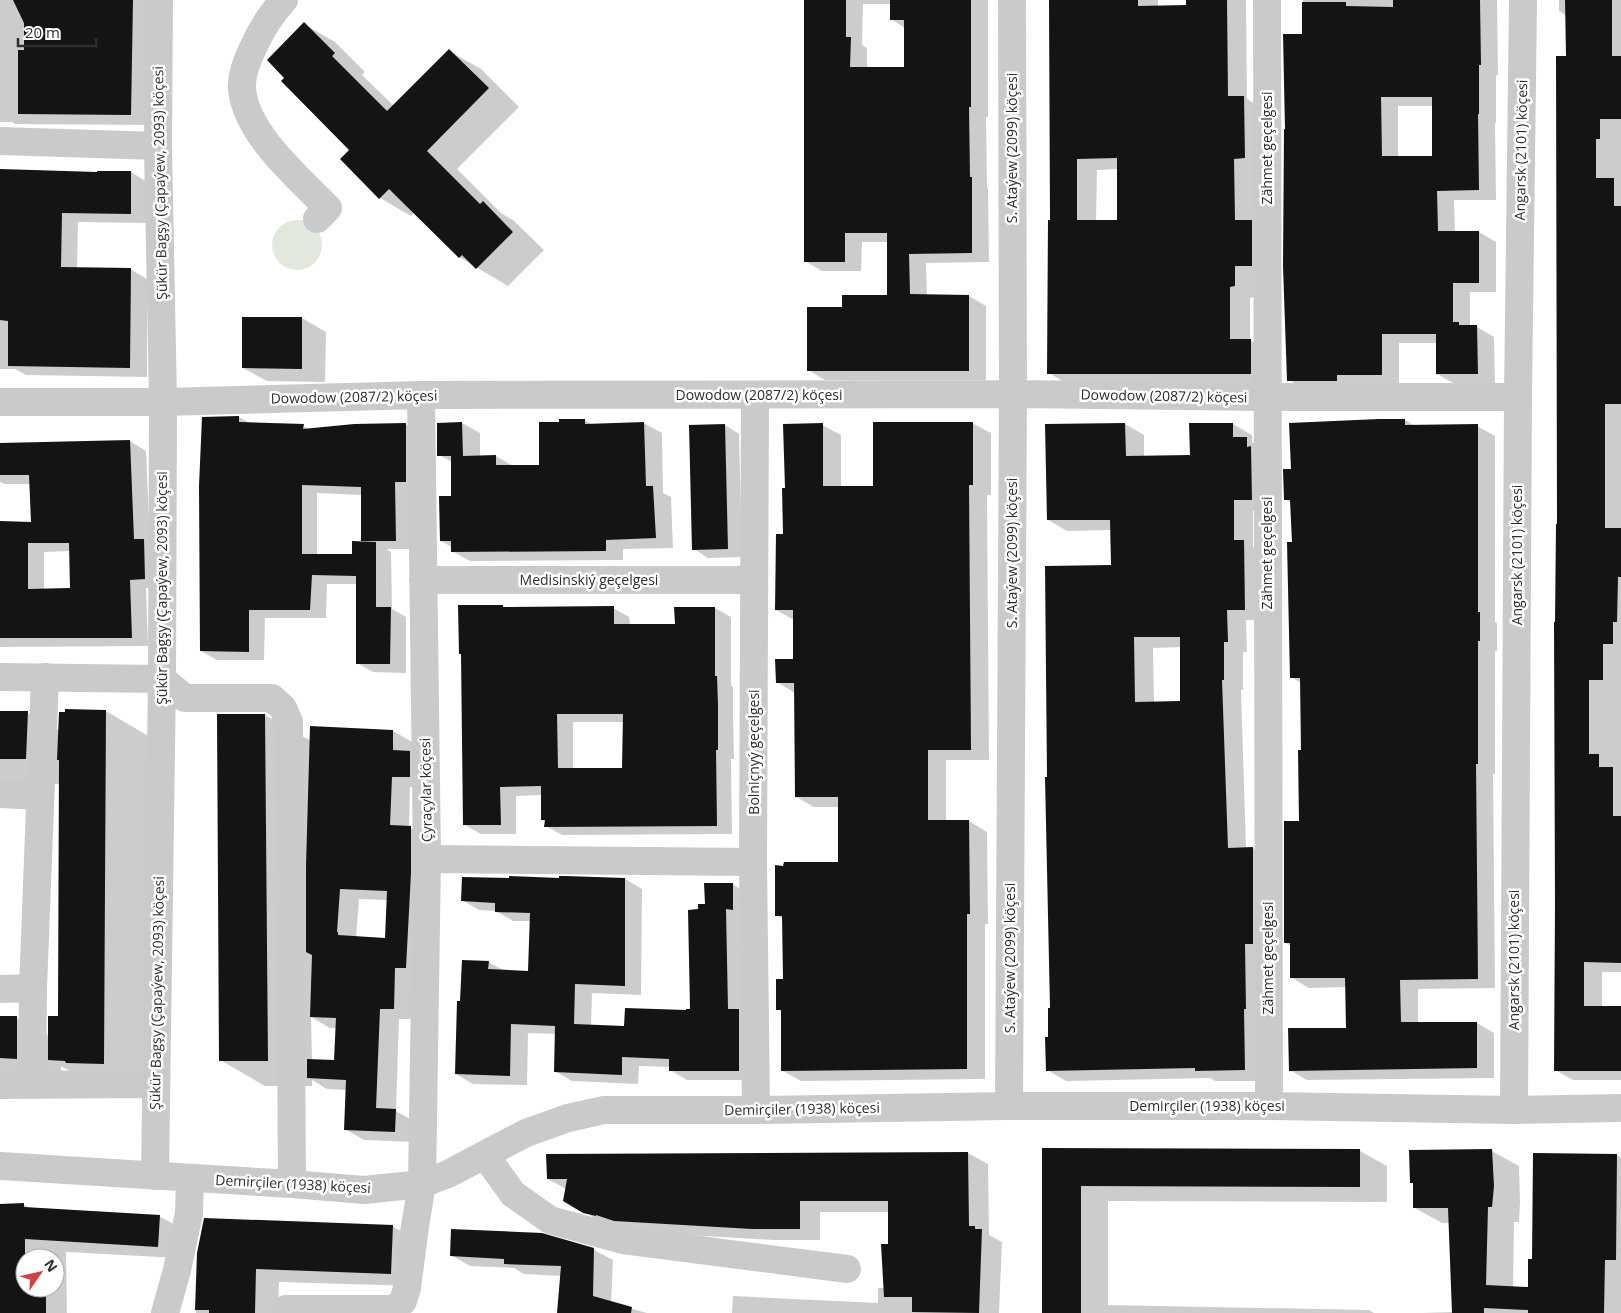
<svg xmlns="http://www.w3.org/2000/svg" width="1621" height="1313" font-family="'Open Sans',sans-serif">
<rect width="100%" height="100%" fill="#fff"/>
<path fill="#e2e9dc" d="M272 245a25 25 0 1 1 50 0a25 25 0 1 1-50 0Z"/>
<path fill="#0003" fill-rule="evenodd" d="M0,0H151L149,125L15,124L12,122H0Z
M805,0H988V117H986L987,187L988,188L989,262L926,263L927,296H969L986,306V380H825L808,370L843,308L889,296L888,242H862L861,271H822L805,261ZM863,4H891V19L905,28V69L867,68V48L862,45Z
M1050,0H1158V7H1187V0H1246L1247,99L1264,109L1255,297L1250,298V340L1271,352V385H1069L1049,373L1051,222ZM1118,169L1119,221L1096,222L1097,170Z
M1303,0H1497L1498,75H1496V123H1495L1496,200H1454L1455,232H1479L1496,242V292H1470V327H1477L1494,337L1495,384H1455L1437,374V343H1399V384L1306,390L1289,380L1304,35ZM1398,106H1433V157H1398Z
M1559,0H1621V972H1602V1007H1621V1080H1573L1555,1070L1558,525L1567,57V16L1559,11Z
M304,24L335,42L365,72L362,75L394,106L449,51L481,69L519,107L457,169L501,213L514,221L544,250L508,286L459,257L414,212L411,216L380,198L351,150L286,78Z
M0,171L98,173L131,172L147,182V223L78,222L77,269H130L147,279V377L26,375L15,369H0Z
M243,318H302L326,332L325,382L267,381L243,368Z
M239,417L251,424L303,426L310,430L405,424L421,433L411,549H387L391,552L392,609L406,617V673L373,672L357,663V584H327L326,618H265L264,660H217L201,651ZM317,493L362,495V540L367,543L353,555H317Z
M585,420L592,425L644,423L662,433L663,493L671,497L673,548L623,549V560L470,561L452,551V547L441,541L452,497V462L439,455L462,423L480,433V457L496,456L513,466L540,467Z
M1405,420L1415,426H1477L1495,436V622L1497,623V651H1495V774H1493L1495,988L1418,989V1023H1477L1494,1033V1078L1307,1080L1290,1070L1347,1029V987L1309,988L1292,978L1291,946L1286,943L1300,822L1302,751L1301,683L1291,677L1293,543L1291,503L1285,499L1293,470L1291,424Z
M972,423L991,433V495H987L989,760H946V821H969L987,832L988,924H985V1079L801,1081L783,1071L782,1012L778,1009L784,981V919L776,915L785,867L840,863L839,807H814L796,797L795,693L777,682L795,660L794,620L776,610L784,535L786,489L822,425L841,435V487H875Z
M1125,424L1144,435V457L1191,456L1190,424H1233L1252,435V442L1266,450L1271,511H1253V547L1263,552L1264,620H1246L1247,652H1243V690H1241L1246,848H1253L1272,859L1264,1081H1215L1210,1078L1066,1081L1047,1070L1051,1009L1048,778L1112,566V530L1067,531L1048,520ZM1181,647V702H1154L1153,648Z
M725,425L739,434L742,557L708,558L694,549Z
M130,441L146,451L150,544L161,588H146L148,646L0,647V523H32L31,484H5L0,482V444ZM71,551V589L44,590V552Z
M503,606L506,608H613L629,617L630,625H676L715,608L731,617V685L733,687V715L734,759H731L732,834L562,835L546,826V822L542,820V795L516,796V834H481L465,825ZM573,722H624V769H573Z
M106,711L150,737L149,1089L94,1085L61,1066V1089H0V1018H17L49,1036L59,1018L60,784H0V712L28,713L60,731Z
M218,715H265L311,741L312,728L393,731L412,742L429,788L410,787L409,827L430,838L413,1019H399L396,1111L415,1122L414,1142L364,1140L345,1129L346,1090L327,1089L312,1080V1086H265L220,1060ZM359,899L388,900L386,939L356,938ZM311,1017L330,1028H337L336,1061L312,1060Z
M560,877L625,879L642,889L641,995L592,993L591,1026L626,1027L692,1010L699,911L732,884L749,894L755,1080H687L670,1070V1067L639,1066L638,1084L572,1081L555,1071L556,1034L528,1033L527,1085L473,1084L456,1074L461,1002L488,962L505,971L529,972L531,921H513L496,911L479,910L462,900L560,879Z
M1043,1150L1360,1151L1387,1166V1202L1108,1201V1305L1369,1310L1374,1313H1043Z
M1411,1151H1492L1519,1166L1520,1202L1519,1222H1514L1513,1288H1529L1533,1260L1617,1155L1621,1158V1313H1422L1453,1312L1450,1223H1442L1415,1208Z
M968,1153L988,1164L989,1235L1002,1242L999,1313H732L733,1296L878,1303V1288H885L889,1245V1212H820V1240H773L636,1232L605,1224L565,1201L566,1189L548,1179V1155Z
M0,1205H24L30,1208L159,1216L181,1228L179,1258L66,1252L67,1313H0ZM25,1258H55V1288H25Z
M392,1226L416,1240L415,1286L279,1282L278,1313H196L198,1253Z
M594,1250L613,1260L611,1303L647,1313H559L562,1276L524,1274L514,1268L470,1266L451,1255Z"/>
<path fill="#141414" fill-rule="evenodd" d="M13,0H133L131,115L18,114V50H24V23Z
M804,0H846V37H851L850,67H904V20H890V0H971V107H969L970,177H972V253L909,254L910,294L969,295V371H807V307H842V295H887V233H845V262H804Z
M1049,0H1138V6L1186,5V0H1227L1228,96H1244L1245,158L1234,159L1235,220H1252V266H1235V286L1230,287V339H1251V374H1047L1048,220H1050ZM1117,158V220H1077V159Z
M1393,0H1480L1481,65H1479V114H1478L1479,190L1437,191L1438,231H1479V283H1453V322H1459V325H1477L1478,374H1436V334H1382V375H1337V381H1287L1283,266L1284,129H1285L1283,34H1302V2H1346V6L1393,7ZM1381,97H1432V156H1382Z
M1565,0H1612V56H1621V119H1600V139H1596V178H1614V206H1621V404H1605V528H1621V577H1618L1617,622H1613V644H1603V680H1589V754H1599V767H1613V816H1621V963L1584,962V1006H1621V1071H1554L1555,903L1554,622H1555L1556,524H1557L1556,56H1566Z
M304,22L335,53L332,56L387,111L449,49L489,88L427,151L480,204L483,201L513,232L476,269L462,255L459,258L389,189L379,199L340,159L349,150L281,81L284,78L267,60Z
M0,169L97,172V171H131V214L62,213L61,267L131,268L130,368L8,366V321L0,320Z
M242,317H302V369L242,368Z
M239,416V422L304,424L303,429L354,424L406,423V482H395L396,541H361V487L302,485V554H352V541L376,542V607H391L390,664H356V576L312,575L310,610H249V652L200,651L199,486L202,417Z
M559,419H585V424L644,422L646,486H653L656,538L606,540V551L451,552V541H440L439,496H451V456H437V423L462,422L463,456L496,455V465H539V422H559Z
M1379,419H1405V425L1478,424V612H1480V641H1478V764H1476L1478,979L1400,980L1401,1022H1477V1068L1289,1071L1288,1028H1346L1345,978H1290V943H1284V821H1299L1298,750H1301L1300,678H1290L1287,542H1292L1290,500H1284L1283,469H1291L1289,423Z
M873,422H973V485H969L971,750H928V820H969L970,914H967V1069L781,1071V1010H776V979H783L782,916H775V865L783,866L784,862H838V797H795L794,683H776L775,659H793V610H775L776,534H783L782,488H785L783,424L823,423V486H873Z
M1125,423L1126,456L1190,455L1189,423H1233V437H1247V447L1251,446L1252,500H1234V540H1244L1245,610H1227L1228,642H1224V680H1222L1228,848L1253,847V944H1245L1246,1009H1244L1245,1070L1195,1071V1068L1046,1071L1045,1037H1048V1008H1050L1045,777H1047L1045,566L1111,565L1110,520H1047L1045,424ZM1134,637H1180V701L1135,702Z
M725,424L728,549L692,550L689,425Z
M130,440L134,539H144L145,579L130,580L132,638H0V521L31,522L29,475H0V443ZM28,543H69L70,588L28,589Z
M458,605H503V607L614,606V624H675L674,607H715V676H717L718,705V750H716L717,826L544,827L545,820H541V786L500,787L501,825H463L461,654H459ZM557,714H623L622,768H558Z
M65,709L106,710L104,1064L66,1063L65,1061L48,1060V1016H58L59,760H57L59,712H65Z
M0,711H28L26,759H0Z
M217,714H265L268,1061H219Z
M310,726L393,730V750L410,751V777H392L390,825L411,826V873L406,968H395L394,1009H380L376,1108L396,1109L395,1132L344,1130L346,1080L307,1078V1059L334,1060L336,1018L310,1017L312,955L306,952V866ZM340,889L387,891L385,938L338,935V932H337Z
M509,876L559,878V876H565L625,878V986L575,984L574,1024L624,1026L625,1008L686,1010V1009H690L688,910L698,909V904H705L704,883H733V910L726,909L728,1009H739V1071H669V1059L622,1057V1075L554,1072L555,1026L511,1024L510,1076L455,1074L457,1001H460L462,960L489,961L488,969L528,971L530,913L495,912V903L461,901L462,877L509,878Z
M0,1016H17V1059L0,1058Z
M1042,1148L1360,1149V1187L1081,1186V1313H1042Z
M1492,1149L1494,1186L1492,1207H1488L1486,1285L1528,1287V1259H1532L1533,1153L1617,1154L1616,1260H1605L1604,1313H1528V1310L1484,1308V1313H1452L1448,1208H1413V1183H1410L1409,1150Z
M968,1152L969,1226H975V1229H982L979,1313L912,1312V1297H884L881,1244H888V1201H800V1229H752L614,1221L596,1215V1216L583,1213L563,1201L567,1179H547L546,1154Z
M24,1203V1207L160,1215L158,1247L25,1239V1288H46V1313H0V1204Z
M204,1218L393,1225L391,1274L256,1269L255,1313H209V1310H195L197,1253Z
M451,1229L542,1233L594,1248L593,1296L632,1307L631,1313H557L561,1266L504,1264V1259L450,1256Z"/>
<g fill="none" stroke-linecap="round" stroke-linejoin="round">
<path stroke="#cacaca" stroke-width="28" d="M284,0C270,15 261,30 253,48C247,60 241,75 242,89C246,134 298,177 328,208L317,219
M1267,0L1269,1106
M0,141L158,146
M755,395L753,862L756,1110
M0,402H163L421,395L1013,394L1267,397H1518
M423,580H754
M0,677L162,679L185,698H272L283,708L289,722L292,1184
M0,794L40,796
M427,859L753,862
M0,989L33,988
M0,1085L155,1084
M32,1085L33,988L45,677
M1009,1106L1013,394L1012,0
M1514,1110L1518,397L1523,0
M485,1155L513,1194L550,1220L623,1240L847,1269
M0,1166L292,1184L364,1190L422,1184L448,1174L526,1133L568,1118L604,1110H756L1009,1106H1269L1514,1110L1621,1108
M155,1176L162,679L163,402L158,146L159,0
M286,1309H395L403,1301L407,1288L415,1226L422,1184L427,859L421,395
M165,1313L177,1270L189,1213L190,1178"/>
</g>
<g text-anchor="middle" stroke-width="5" stroke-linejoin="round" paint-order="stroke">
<g font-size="14" fill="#2d2d2d" stroke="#fff">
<text transform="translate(1012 148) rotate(-90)" y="5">S. Ataýew (2099) köçesi</text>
<text transform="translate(1267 148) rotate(-90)" y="5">Zähmet geçelgesi</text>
<text transform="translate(1521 150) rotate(-89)" y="5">Angarsk (2101) köçesi</text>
<text transform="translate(160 183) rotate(-91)" y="5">Şükür Bagşy (Çapaýew, 2093) köçesi</text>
<text x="759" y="400">Dowodow (2087/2) köçesi</text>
<text transform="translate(1164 396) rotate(1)" y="5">Dowodow (2087/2) köçesi</text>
<text transform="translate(354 397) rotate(-1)" y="5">Dowodow (2087/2) köçesi</text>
<text transform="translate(1012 553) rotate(-90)" y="5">S. Ataýew (2099) köçesi</text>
<text transform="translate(1267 553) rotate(-90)" y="5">Zähmet geçelgesi</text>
<text transform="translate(1517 555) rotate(-90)" y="5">Angarsk (2101) köçesi</text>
<text x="589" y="585">Medisinskiý geçelgesi</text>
<text transform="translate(162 588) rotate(-90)" y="5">Şükür Bagşy (Çapaýew, 2093) köçesi</text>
<text transform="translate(754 752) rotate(-90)" y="5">Bolniçnyý geçelgesi</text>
<text transform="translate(426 790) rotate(-91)" y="5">Çyraçylar köçesi</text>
<text transform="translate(1010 958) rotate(-90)" y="5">S. Ataýew (2099) köçesi</text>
<text transform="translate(1268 958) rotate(-90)" y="5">Zähmet geçelgesi</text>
<text transform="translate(1514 960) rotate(-90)" y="5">Angarsk (2101) köçesi</text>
<text transform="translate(157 993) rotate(-89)" y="5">Şükür Bagşy (Çapaýew, 2093) köçesi</text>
<text x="1207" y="1111">Demirçiler (1938) köçesi</text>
<text transform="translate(802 1109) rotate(-1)" y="5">Demirçiler (1938) köçesi</text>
<text transform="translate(293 1184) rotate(3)" y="5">Demirçiler (1938) köçesi</text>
</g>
</g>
<g transform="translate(40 1273) rotate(56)"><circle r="24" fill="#ffffff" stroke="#ababab"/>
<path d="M0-4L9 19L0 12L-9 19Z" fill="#d34043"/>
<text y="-8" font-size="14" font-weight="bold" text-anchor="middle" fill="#2d2d2d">N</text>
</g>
<path d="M18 38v8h78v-8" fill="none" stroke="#2d2d2d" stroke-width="2.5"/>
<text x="25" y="38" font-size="15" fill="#2d2d2d" stroke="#ffffff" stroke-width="4" paint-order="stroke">20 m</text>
</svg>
